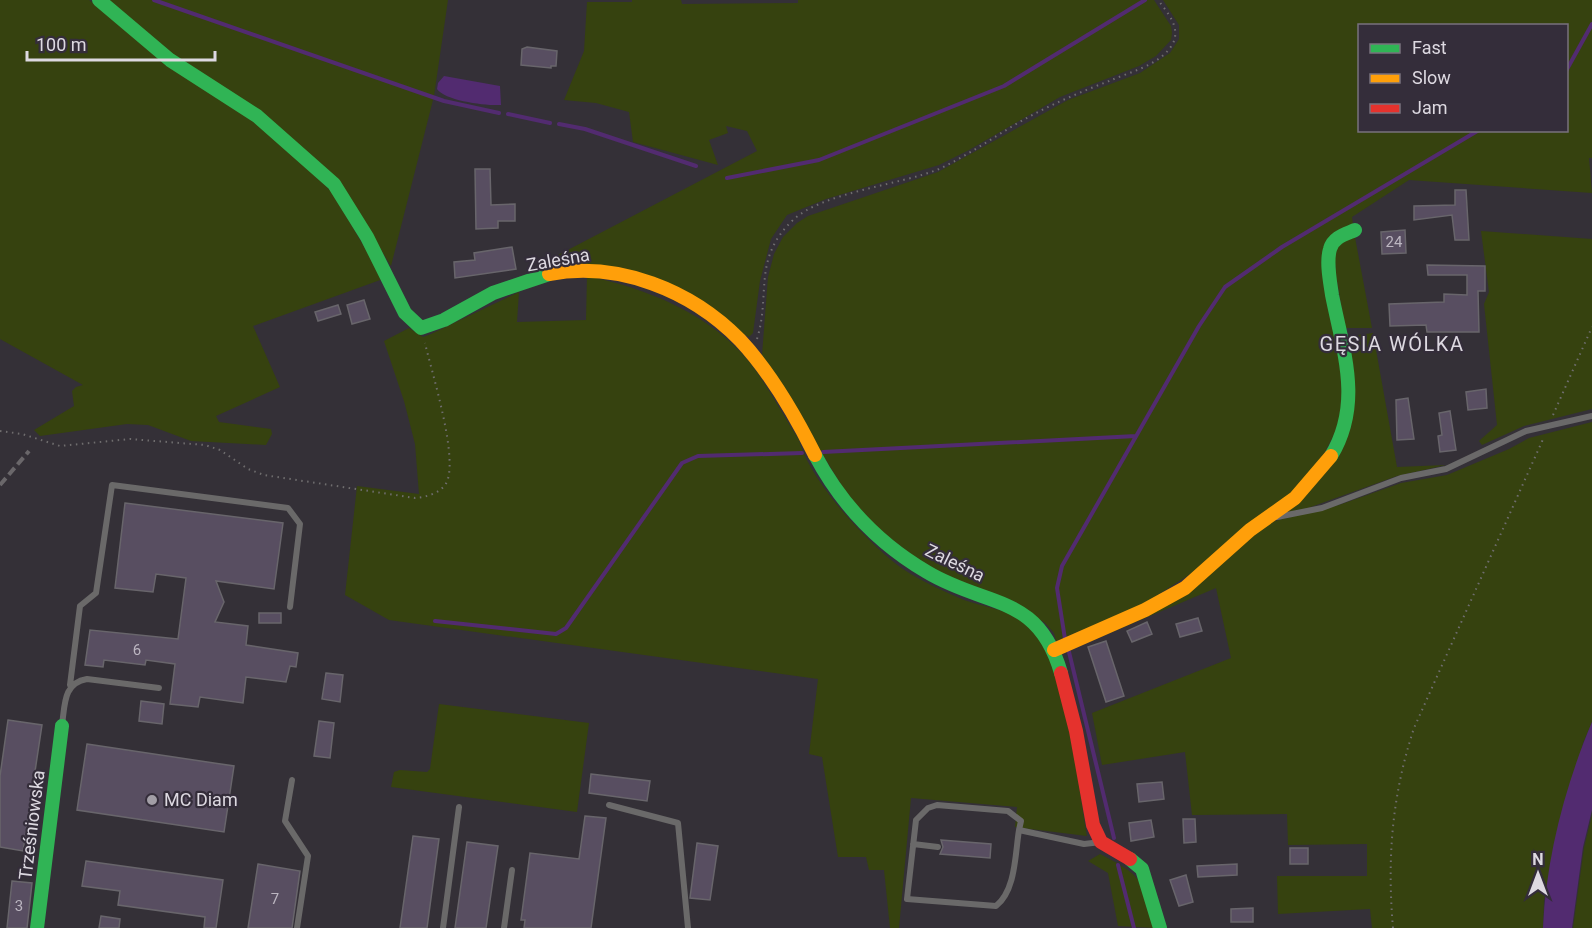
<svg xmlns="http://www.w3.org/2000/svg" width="1592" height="928" font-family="Roboto,sans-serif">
<rect width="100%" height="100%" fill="#343037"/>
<path fill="#36420f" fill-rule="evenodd" d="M0,0H89L274,137L332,192L383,279L253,326L280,387L216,416L219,422L271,429L272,434L266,445L191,441L148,425L127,424L40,436L34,430L74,406L72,391L76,387L83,385L0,339Z
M109,0H448L434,96L391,266L336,178L185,64Z
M632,0H681L682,4L798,3V0H1154L1171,26L1172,33L1171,40L1156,56L1139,66L1060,97L969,150L939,165L826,199L787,215L771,239L760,281L753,333L749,337L643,277L542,270L541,264L757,151L747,131L726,126L728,133L709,140L718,165L633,142L629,112L596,103L564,100L584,51L587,2H632Z
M1163,0H1592V158H1589L1592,193L1409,180L1352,217L1353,225L1333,239L1345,375L1344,416L1311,478L1166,595L1056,641L1054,633L1044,622L932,570L878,529L848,496L762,355L768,277L774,254L783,237L797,223L808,216L938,172L1068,100L1140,73L1170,53L1179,39V25ZM1360,26H1566V130H1360Z
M1481,231L1592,239V409L1524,426L1482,445L1479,441L1497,425L1484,304L1489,292Z
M1354,232L1372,328H1345L1333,257L1336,245Z
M587,276C646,288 711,314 750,363C768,386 783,415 799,440C810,481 868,544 903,569C921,581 945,592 964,600C987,608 1018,611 1034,630C1064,664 1079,789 1087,836L1015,827L1017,807L911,798L899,928H890L884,870H869L866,857H838L822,757L809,754L818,679L389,620L345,595L357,486L419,494L415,444L404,401L384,341L409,328L423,337L431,334L519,292L517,322L586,320Z
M1373,333L1397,467L1446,465L1397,476L1308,508L1281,514L1341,448L1347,347L1358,335Z
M1592,422V722L1583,743L1544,900L1543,928H1372L1370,909L1278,914L1277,876H1367V844L1288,845L1287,814L1192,815L1185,752L1102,765L1092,713L1231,658L1216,588L1077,647L1271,522L1339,505L1401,483L1447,475L1509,449L1529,438Z
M439,704L589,723L577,812L391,787L394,772L400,770L427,772L430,769Z
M1592,815V928H1573L1584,848Z
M1100,854C1145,877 1142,880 1154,928L1118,926L1108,873L1088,861Z"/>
<path fill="#522b70" d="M444,76L500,86L501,105C487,106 445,101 437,89L438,83Z
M1592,722V810L1583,847L1572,928H1543C1546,858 1565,786 1592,722Z"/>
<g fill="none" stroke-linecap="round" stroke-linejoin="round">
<path stroke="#522b70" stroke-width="4" d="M154,0L444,101L499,113
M1566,71L1592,24
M508,114L550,123
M559,124L585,129L696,166
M727,178L819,160L1004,86L1145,0
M823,452L1136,436
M435,621L556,634L566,628L682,463L698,456L802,453
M1065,639L1057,588L1062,566L1199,326L1225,287L1282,247L1479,130
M1069,652L1114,838
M1118,865L1134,928"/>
</g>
<path fill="#584e61" stroke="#68656b" stroke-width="1.5" d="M527,47L557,51L556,66H551V68L521,65L522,49Z
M475,169H490L491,205L515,204V221H498V228L476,229Z
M1455,190H1466L1469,240H1455L1452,215L1414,220V206L1455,205Z
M1405,230L1406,253L1382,254L1381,232Z
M512,247L516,269L455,278L454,262L475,260L474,253Z
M1427,265L1485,266V291H1478L1479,332H1427L1426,325L1390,326L1389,304L1444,302V294L1467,295V275H1428Z
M364,300L370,319L352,324L347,305Z
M338,305L341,314L318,321L315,312Z
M1486,389L1487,408L1468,410L1466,392Z
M1408,398L1414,439L1397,440L1396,400Z
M1450,411L1456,450L1440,452L1438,436L1442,435L1439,413Z
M125,503L283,523L274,589L216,581L224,602L215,622L248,626L246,645L298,653L296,667L290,666L286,682L246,677L243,703L200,697L198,707L170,704L175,664L146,660L145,665L104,660L103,667L85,665L90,630L178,639L186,578L156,574L153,592L115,588Z
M259,613H281V623H259Z
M1198,618L1202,631L1180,637L1176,624Z
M1147,622L1152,634L1132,642L1127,631Z
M1106,641L1124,696L1106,702L1088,647Z
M326,673L343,675L340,702L322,699Z
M141,701L164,704L162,724L139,721Z
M8,720L42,725L23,851L0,847V776Z
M319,721L334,723L330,758L314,756Z
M87,744L234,766L224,832L77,810Z
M591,774L650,781L647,801L589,793Z
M1162,782L1164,799L1139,802L1137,784Z
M585,816L606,818L591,928H524L525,920H521L530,853L579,859Z
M1183,819H1195L1196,842L1184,843Z
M1151,820L1154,837L1131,841L1129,823Z
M413,836L439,839L427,928H400Z
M941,840L991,844L990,858L940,854L943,847Z
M467,842L498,846L486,928H455Z
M697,843L718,846L710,900L690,898Z
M1290,848H1308V864H1290Z
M86,861L223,880L216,928H204L205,917L118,905L120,891L82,886Z
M258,864L300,871L292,928H248Z
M1237,864V875L1198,877L1197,866Z
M1186,875L1193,902L1179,906L1170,880Z
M12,881L32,883L27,928H7Z
M1253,908V922H1231V909Z
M101,916L120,919L119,928H99Z"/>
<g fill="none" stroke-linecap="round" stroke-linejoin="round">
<path stroke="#6f6d6e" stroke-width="2" stroke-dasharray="1.5 4.5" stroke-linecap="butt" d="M757,339C771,294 752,259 793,220C823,192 900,185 939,169C967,156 992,138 1018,123C1047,106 1078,93 1109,81C1130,72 1160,65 1172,45C1182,28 1167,12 1158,0
M1553,415L1592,327
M0,431L22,434L60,446L130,439L205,445L220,450L248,469L264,475L415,498C426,497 438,494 445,485C461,464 431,370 425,343
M1393,928C1387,858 1392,795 1414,728L1544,437"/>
<path stroke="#6a6969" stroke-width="6" d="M1277,517L1322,508L1401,478L1446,469L1526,431L1592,416
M70,685L80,606L96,593L112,485L288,508L300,524L290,607
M62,725C65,705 63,683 87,679L159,688
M292,780L285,821L308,856L297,928
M609,805L678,823L688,928
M1019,830L1021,821L1008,811L937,805L928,808L916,820L907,899L996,906C1016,890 1015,854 1019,830L1084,844L1101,842
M913,844L938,847
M443,928L459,807
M504,928L512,870"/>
<path stroke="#30b455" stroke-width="14" d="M99,0L170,60L257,116L334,184L367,237L405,313L421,328L444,320L493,293L549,274
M815,455C841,504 879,544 927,572C987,608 1038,593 1061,673
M1331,456C1363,403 1343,351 1332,295C1330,281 1326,262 1330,249C1333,237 1346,234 1355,230
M1130,859L1142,869L1160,928
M37,928L62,726"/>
<path stroke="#ff9f0a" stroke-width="14" d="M549,274C618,261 691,290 740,340C771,373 795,415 815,455
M1054,650L1145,610L1185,588L1250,530L1295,498L1331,456"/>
<path stroke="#e5322d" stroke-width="14" d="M1061,673L1076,731L1093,825L1101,842L1130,859"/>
<path stroke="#6a676a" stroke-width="4" stroke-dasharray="9 4.5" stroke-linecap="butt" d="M0,485L29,451"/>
</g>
<circle fill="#a29ea6" stroke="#342d3a" stroke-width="2" cx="152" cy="800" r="6"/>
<g text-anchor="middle" stroke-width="4.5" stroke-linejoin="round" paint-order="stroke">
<g font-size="15" fill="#bcb6c1">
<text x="1394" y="247">24</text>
<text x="137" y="655">6</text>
<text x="275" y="904">7</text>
<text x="19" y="911">3</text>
</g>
<g font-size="18" fill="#ddd9e1" stroke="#342d3a">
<text transform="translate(558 260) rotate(-10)" y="6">Zaleśna</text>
<text transform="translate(955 563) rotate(26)" y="6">Zaleśna</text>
<text transform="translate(32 825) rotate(-83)" y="6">Trześniowska</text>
</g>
<g font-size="18" fill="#ddd9e1" stroke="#342d3a" text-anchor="start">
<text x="164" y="806">MC Diam</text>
</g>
<g font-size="20" letter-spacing="1.5" fill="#ddd9e1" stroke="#342d3a">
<text x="1392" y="351">GĘSIA WÓLKA</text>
</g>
</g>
<rect x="1358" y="24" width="210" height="108" fill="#342d3a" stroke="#78727d" stroke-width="1.5"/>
<rect x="1370" y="44" width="30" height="9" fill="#30b455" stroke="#78727d" stroke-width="1.5"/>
<text x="1412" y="54" font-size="18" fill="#ddd9e1">Fast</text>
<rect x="1370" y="74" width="30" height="9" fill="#ff9f0a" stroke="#78727d" stroke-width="1.5"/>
<text x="1412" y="84" font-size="18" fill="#ddd9e1">Slow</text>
<rect x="1370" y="104" width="30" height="9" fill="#e5322d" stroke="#78727d" stroke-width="1.5"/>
<text x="1412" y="114" font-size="18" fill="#ddd9e1">Jam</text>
<g transform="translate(1538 874)" stroke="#342d3a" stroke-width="4.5" paint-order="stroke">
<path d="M0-4.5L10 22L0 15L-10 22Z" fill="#ddd9e1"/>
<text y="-9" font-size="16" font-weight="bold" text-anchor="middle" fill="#ddd9e1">N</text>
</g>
<path d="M27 51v9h188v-9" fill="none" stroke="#ddd9e1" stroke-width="3"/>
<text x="36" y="51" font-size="18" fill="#ddd9e1" stroke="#342d3a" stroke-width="4.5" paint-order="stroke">100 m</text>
</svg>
